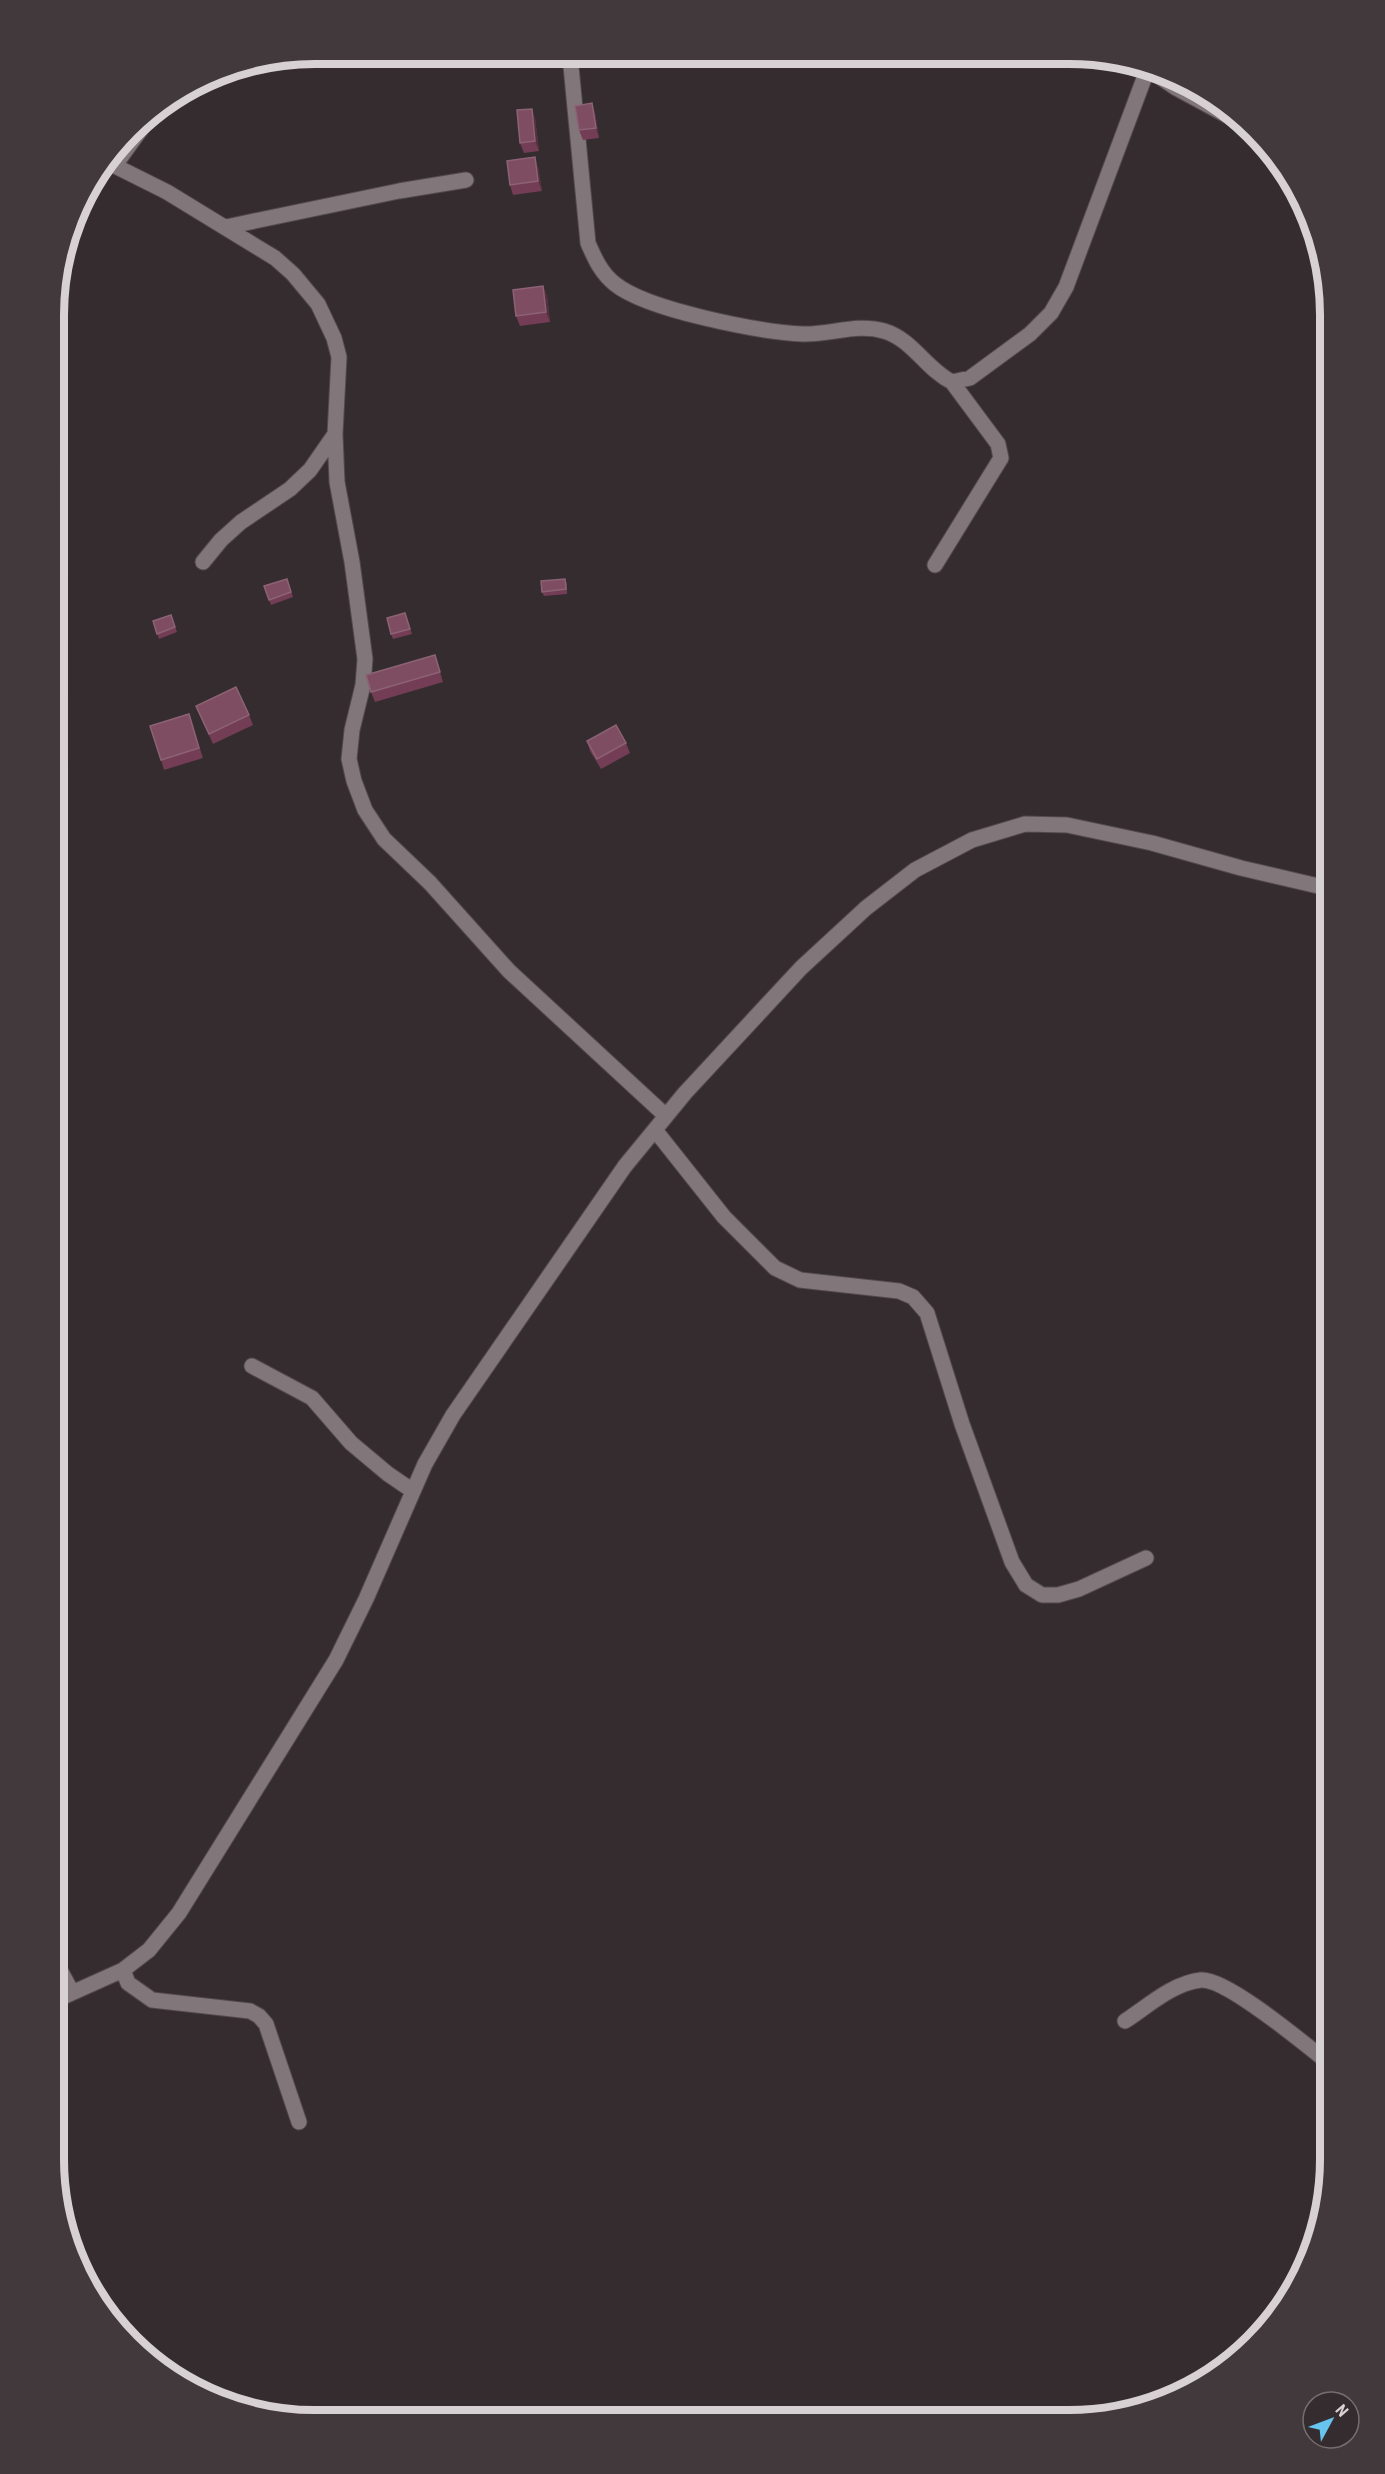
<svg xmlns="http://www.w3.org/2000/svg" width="1385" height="2474" font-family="'Roboto Condensed',sans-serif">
<rect width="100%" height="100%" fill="#352c2f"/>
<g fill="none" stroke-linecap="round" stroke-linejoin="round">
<defs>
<path id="minor" d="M570,56L588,243C595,259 601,273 615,284C647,310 760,332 803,334C830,335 857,323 884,331C912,339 927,370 952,382L970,378L1030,334L1051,313L1066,287L1148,68
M736,57V59
M1148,69L1176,88L1250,128
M109,163L167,192L275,258L293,274L318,304L334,338L339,357L335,434L337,482L352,562L365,659L363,685L352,730L349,759L354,781L365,810L384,839L430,883L509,971L666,1116
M115,165L152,114
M226,227L399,191L466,180
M203,562L221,540L241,522L290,489L310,470L335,434
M935,565L1001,458L998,444L952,382
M655,1130L724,1217L775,1268L800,1280L899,1291L913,1297L927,1313L962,1424L1012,1562L1026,1585L1042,1595H1058L1079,1589L1146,1558
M252,1366L312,1398L351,1443L388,1474L413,1491
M54,1959L72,1992
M123,1970L128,1983L152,2000L250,2011L259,2016L266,2024L299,2122
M54,2001L123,1970L149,1950L179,1913L336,1660L366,1599L425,1464L453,1415L625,1166L685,1093L801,968L866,908L915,870L972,840L1025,824L1067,825L1152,843L1241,868L1331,889
M1125,2021C1148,2006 1173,1983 1201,1980C1227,1978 1307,2046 1330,2064
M1144,2408L1159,2403"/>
</defs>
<use href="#minor" stroke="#51494c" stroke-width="17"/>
<use href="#minor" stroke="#81767a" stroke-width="15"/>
</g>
<path fill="#733d55" d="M592,103L595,113L599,138L583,140L579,130Z
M535,118L539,151L524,153L520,143Z
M538,167L542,191L513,195L510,185Z
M543,286L547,296L550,322L520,326L516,316Z
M287,579L293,597L271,605L264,586Z
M565,579L567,584V594L544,596L542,592Z
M405,613L412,634L393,639L391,634Z
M171,615L177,632L159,639L153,621Z
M438,665L443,682L375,702L371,692Z
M196,706L249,715L253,725L213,744Z
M192,724L203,758L164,770L161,760Z
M587,741L626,743L630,753L601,769L590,751Z"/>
<path fill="#553040" d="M592,103L595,113L599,138L596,128Z
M532,109L535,118L539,151L535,141Z
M535,157L538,167L542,191L538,181Z
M543,286L547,296L550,322L546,312Z"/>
<path fill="#7e4d62" stroke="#8c6274" stroke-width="1.5" d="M592,103L596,128L579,130L575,106Z
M532,109L535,141L520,143L517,110Z
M535,157L538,181L510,185L507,161Z
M543,286L546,312L516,316L513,290Z
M287,579L291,592L269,600L264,586Z
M565,579L566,589L542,592L541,581Z
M405,613L410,629L391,634L387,618Z
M171,615L175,627L157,634L153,621Z
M435,655L440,672L371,692L366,675Z
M236,687L249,715L209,734L196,706Z
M189,714L199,748L161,760L150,726Z
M616,725L626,743L597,759L587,741Z"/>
<path d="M0 0H1385V2474H0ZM315 64H1069A251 251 0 0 1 1320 315V2159A251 251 0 0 1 1069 2410H315A251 251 0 0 1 64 2159V315A251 251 0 0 1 315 64Z" fill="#42393c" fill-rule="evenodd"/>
<path fill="none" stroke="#d8d1d4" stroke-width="8" d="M315 64H1069A251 251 0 0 1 1320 315V2159A251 251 0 0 1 1069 2410H315A251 251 0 0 1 64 2159V315A251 251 0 0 1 315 64Z"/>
<g transform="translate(1331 2420) rotate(49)"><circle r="28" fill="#352c2f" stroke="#766e71" stroke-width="1.5"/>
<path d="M0-4.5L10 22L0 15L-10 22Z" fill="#66c4ef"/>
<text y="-9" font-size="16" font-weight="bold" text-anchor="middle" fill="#d8d1d4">N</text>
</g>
</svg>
